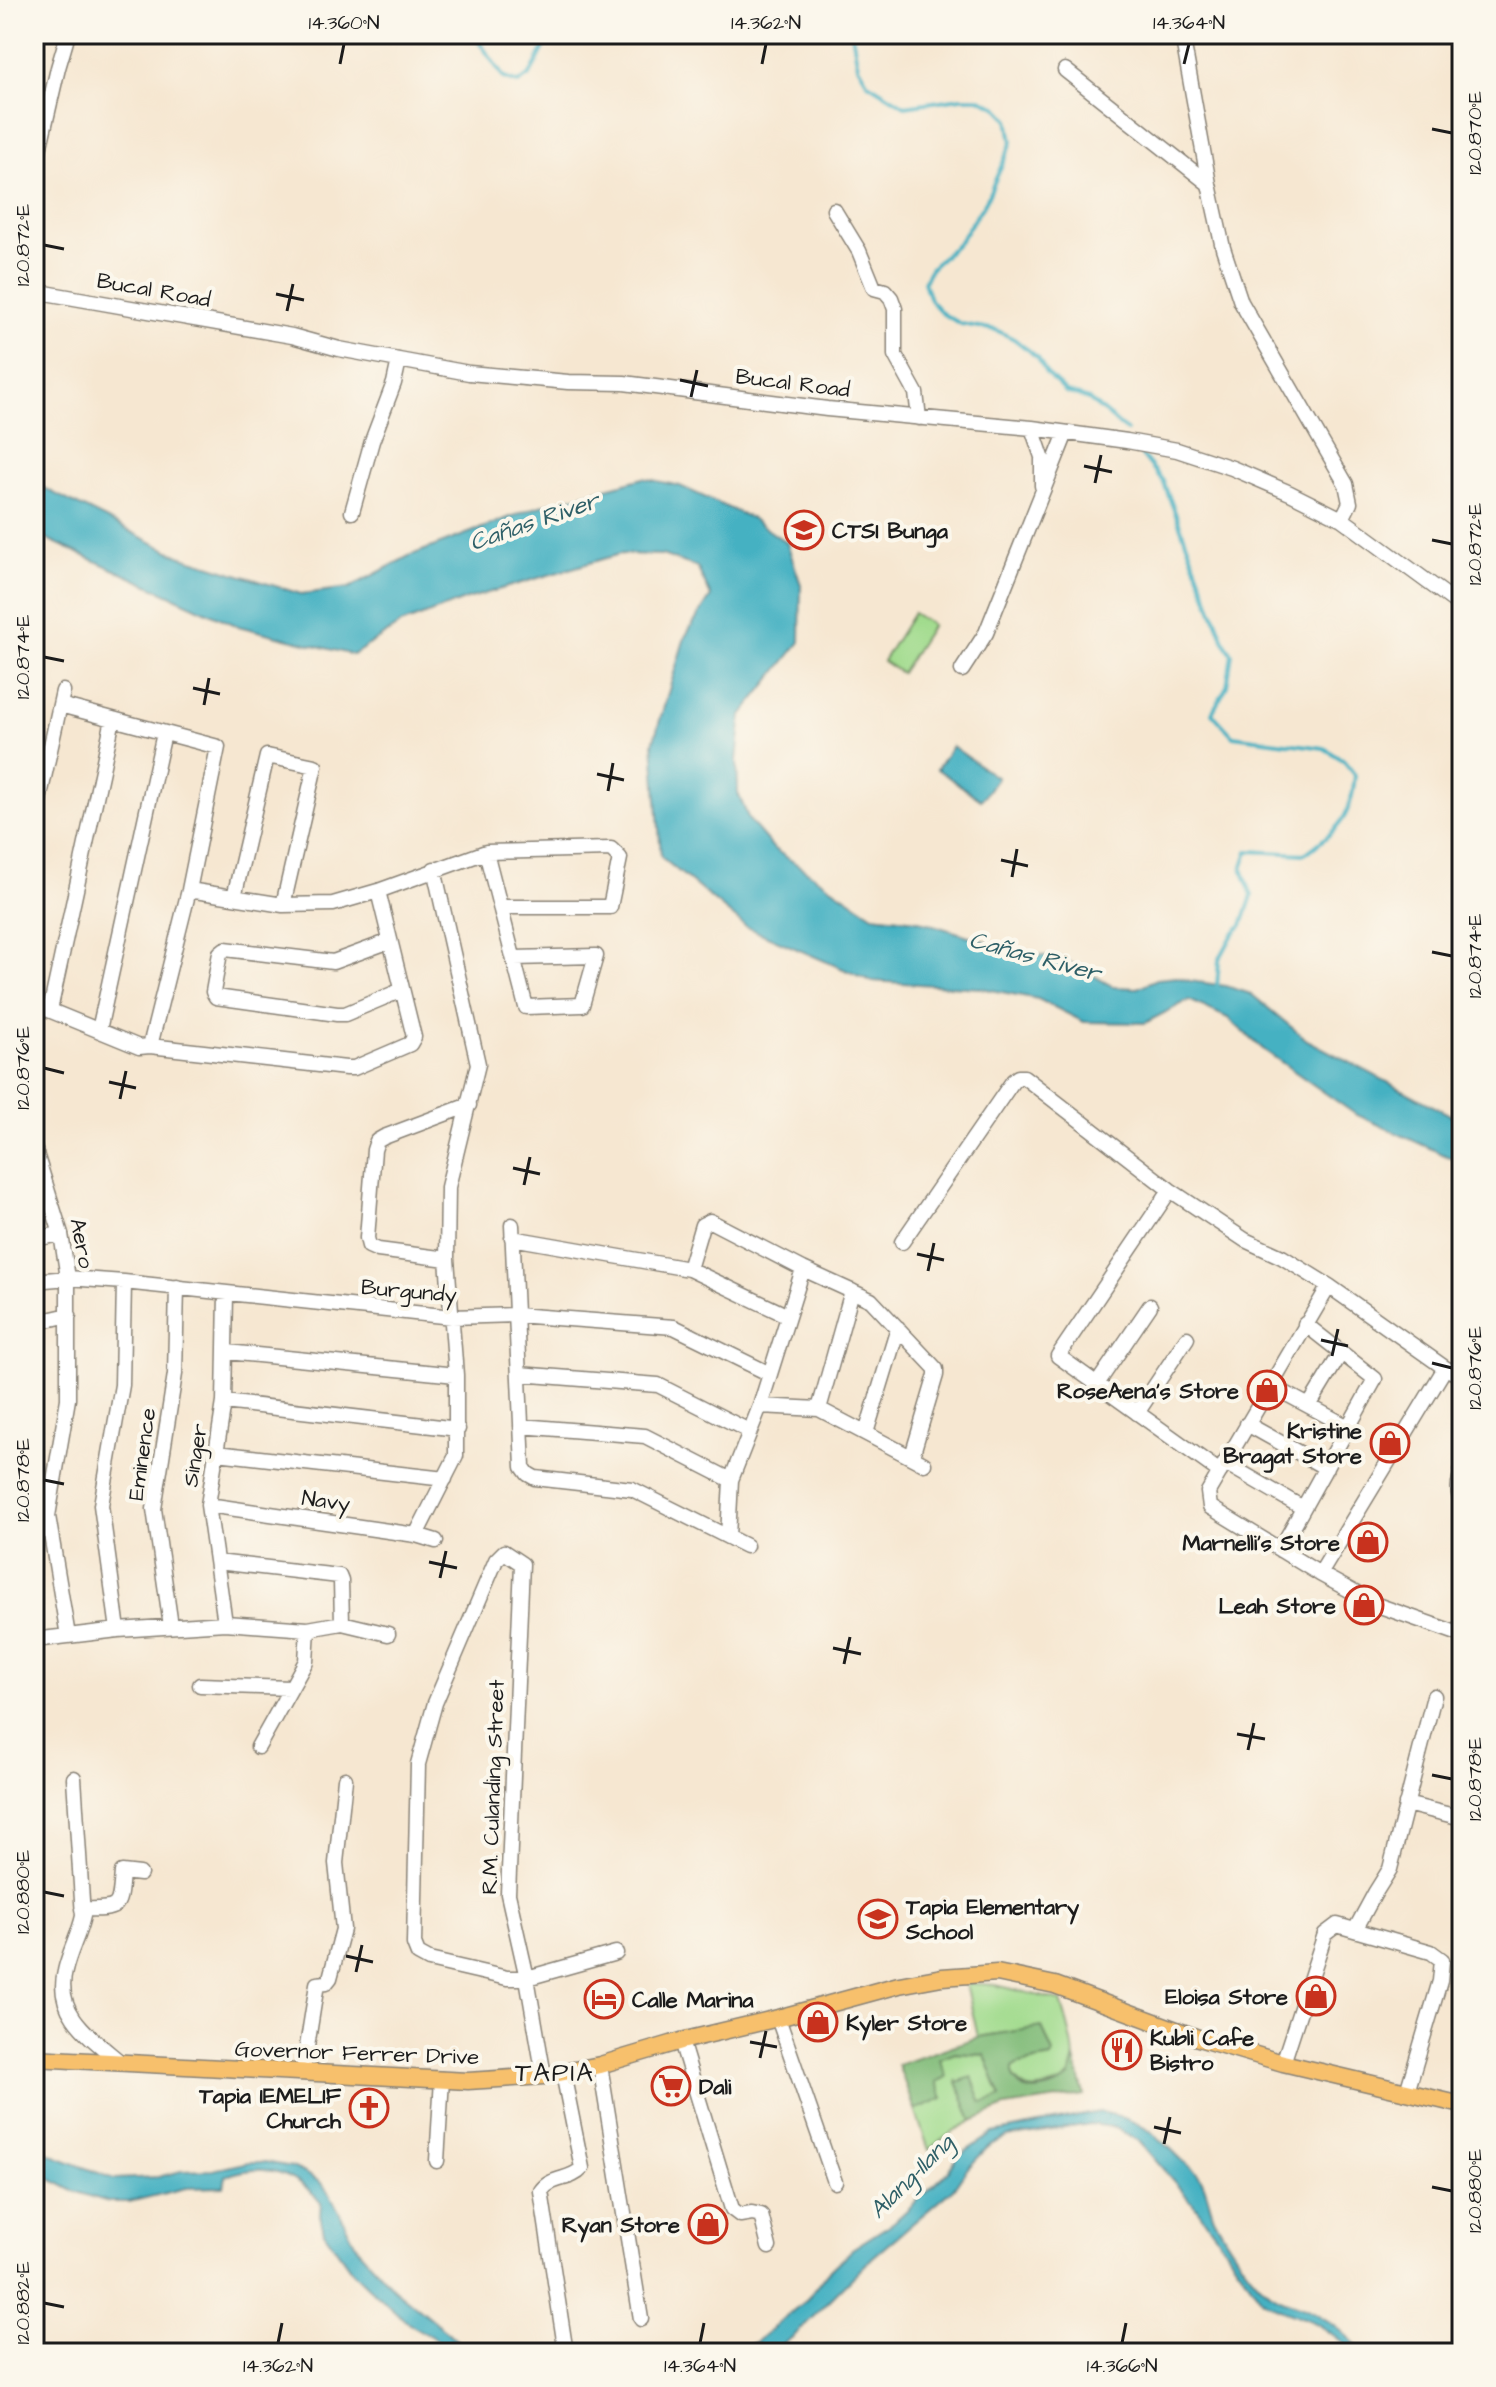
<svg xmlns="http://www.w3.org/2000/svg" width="1496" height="2387" font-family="'Architects Daughter',sans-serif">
<rect width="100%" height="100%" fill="#fbf7ec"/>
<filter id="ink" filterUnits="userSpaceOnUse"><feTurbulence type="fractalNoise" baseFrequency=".0125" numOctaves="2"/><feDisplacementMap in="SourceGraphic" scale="16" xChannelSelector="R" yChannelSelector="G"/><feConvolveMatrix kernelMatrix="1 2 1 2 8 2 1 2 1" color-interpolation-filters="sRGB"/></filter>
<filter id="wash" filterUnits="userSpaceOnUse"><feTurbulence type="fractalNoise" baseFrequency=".006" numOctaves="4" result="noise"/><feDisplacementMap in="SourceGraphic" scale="32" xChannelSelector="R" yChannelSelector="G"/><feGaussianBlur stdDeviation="1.8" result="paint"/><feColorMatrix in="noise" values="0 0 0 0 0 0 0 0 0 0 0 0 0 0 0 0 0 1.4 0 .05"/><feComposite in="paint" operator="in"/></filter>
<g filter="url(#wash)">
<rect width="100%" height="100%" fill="#f6e7d1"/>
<path fill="#a1db8d" stroke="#5e7c54" stroke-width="2" d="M913,613L932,625L901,673L883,661Z
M966,1983L996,1985L1061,2001C1066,2021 1083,2062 1067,2079C1062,2085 1052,2086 1044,2088C1029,2092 1022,2088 1013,2077V2068L1019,2064L1051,2058L1053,2054L1042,2027L978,2037Z
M955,2053L985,2055L1001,2098L982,2103L958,2082L972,2121L955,2130L929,2150L915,2110L942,2098L936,2082L939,2059Z"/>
<path fill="#80bb78" stroke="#4e6c4a" stroke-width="2" d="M1042,2027L1053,2054L1051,2058L1019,2064L1013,2068V2077C1016,2082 1021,2088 1027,2090C1038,2093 1062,2086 1069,2077C1072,2072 1073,2064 1075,2058L1084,2095L1005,2107L972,2121L957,2082L972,2077L982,2103L1001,2097L985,2055L955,2053L940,2059L947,2077L936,2082L943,2098L915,2110L898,2065L978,2037Z"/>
<path fill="#45b1c2" stroke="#30666f" stroke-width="2" d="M643,478L680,486L751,518L787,543L801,585L800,642L742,715L737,760L738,793L749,820L774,849L873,915L917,920L1030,955L1060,957L1114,987L1137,988L1157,979L1177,977L1190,981L1226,986L1251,994L1307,1040L1462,1121V1163L1355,1114L1264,1050L1228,1018L1189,1000L1145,1023L1084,1022L1038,999L981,988L871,981L746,927L661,857L653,743L685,637L711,596L697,567L662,555L620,554L467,599L401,624L353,655L238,626L34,533V483L179,556L301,594L349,588L409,556L537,507Z
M952,746L997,778L981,800L937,769Z
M1100,2112C1137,2118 1156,2133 1182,2160C1188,2165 1196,2171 1200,2177C1207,2188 1209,2205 1214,2217C1225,2239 1246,2271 1263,2287C1281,2305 1298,2302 1317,2314C1333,2323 1352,2340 1364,2353H1354C1341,2341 1327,2329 1311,2321C1294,2314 1278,2310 1262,2300L1195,2206L1138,2140L1113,2127L1090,2124L1007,2137L990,2145L966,2170L953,2189L873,2257L794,2336L770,2353H734L756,2342L807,2299L827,2273L852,2249L894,2222L947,2173L959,2156L993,2133Z
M34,2148L114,2179L158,2177L181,2171L213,2170L249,2162H265L292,2167L307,2174L321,2183L330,2194L358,2249L393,2288L457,2340L468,2353H452L432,2337L409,2324L367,2286L351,2270L324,2232L320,2215L321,2203C296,2171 265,2162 226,2176L224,2187L186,2188L129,2202H108L71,2190L34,2170Z"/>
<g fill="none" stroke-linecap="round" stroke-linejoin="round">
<path stroke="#45b1c2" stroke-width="4" d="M474,34L504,78L518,83L530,75L551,34
M852,34L858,66L868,83L905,106L961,98H978L996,106L1008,119L1012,142L986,201L959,242L930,269L924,282L930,300L943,314L961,324L996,330L1014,339L1038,358L1046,373L1066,392L1088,399L1127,431
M1141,454L1163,481L1225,643L1232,654L1227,686L1212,713L1233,736L1324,748L1343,760L1355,775C1351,820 1339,828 1305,854L1248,851L1242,869L1252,896L1242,925L1233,934L1219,960L1217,987"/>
</g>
</g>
<g filter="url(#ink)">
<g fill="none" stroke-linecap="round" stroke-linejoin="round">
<defs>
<path id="minor" d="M1182,34L1209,184L1223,248L1241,302L1346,484L1350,503L1342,519
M1065,70L1209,184
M34,172L58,68L68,34
M834,210L859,251L874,288L885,291L891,298L895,309V355L916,393L919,418
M34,291L292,336L339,349L469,373L568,382L624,383L827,409L1032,428L1127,441L1177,450L1232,468L1290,493L1342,519L1462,607
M1032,428L1042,457V486
M352,512L372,441L394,383L399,360
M962,670L986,633L1066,433
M60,705L218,747L189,890L150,1046
M34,823L63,691
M486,852L526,1007L582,1005L596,956L514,958
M189,890L283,905L333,904L378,891L486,852L611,849L620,858L610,907H500
M234,897L267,756L315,766L283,905
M390,941L333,962L225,949L220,953L213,992L216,997L337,1014H345L402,990
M34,1004L139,1047L150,1046L346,1068H354L410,1044L414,1037L378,891
M50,1010L113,719
M99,1030L164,733
M34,1147L61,1234L68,1278V1399L48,1516L68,1636
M1170,1190L1058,1356L1220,1472
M512,1225L523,1467L528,1474L535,1478L632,1489L746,1546
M512,1238L689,1269L788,1316
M34,1239L61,1234
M902,1242L1013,1081L1018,1077H1024L1170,1190L1245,1240L1282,1257L1329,1286L1445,1368
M447,1259L378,1250L369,1246L367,1238L374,1150L377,1141L384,1137L469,1105
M689,1269L702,1225L710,1221L803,1269L871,1300L936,1369V1375L912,1456
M34,1281L68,1278L124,1282L452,1317L516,1315L674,1327L770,1374
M1329,1286L1208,1492L1210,1507L1320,1574L1377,1605L1462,1635
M34,1323L69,1315
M227,1352L456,1375
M519,1374L658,1385L749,1431
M1097,1384L1150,1306
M1270,1385L1348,1427
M224,1402L458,1429
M760,1406L819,1409L924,1464
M1309,1406L1341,1353
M819,1409L852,1291
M1137,1413L1187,1338
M1247,1424L1326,1468
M521,1426L645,1436L731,1480
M866,1433L898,1328
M217,1453L445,1479
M1225,1463L1303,1508
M1462,1470C1459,1482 1456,1491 1462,1503
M208,1505L416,1535L436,1541
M416,1535L456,1456V1375L447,1259L448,1187L478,1064L434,869
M728,1537L731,1480L760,1406L803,1269
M1280,1550L1375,1379L1305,1324
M217,1562L339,1576L341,1581L342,1623
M1320,1574L1445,1368L1462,1376
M225,1623L208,1505L224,1402L226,1294
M171,1626L154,1509L175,1374L177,1287
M118,1630L101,1505L122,1385L124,1282
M34,1640L118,1630L225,1623L308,1629L342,1623L388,1634
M200,1685L291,1688
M258,1747L306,1661L308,1629
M74,1778L83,1916C79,1935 69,1952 65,1971C54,2014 92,2038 121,2063
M1406,1804L1462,1818
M82,1909C121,1910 119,1909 122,1872L140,1874
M1355,1930L1375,1893L1390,1869L1434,1696
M778,2018L835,2182
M681,2041L732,2209L740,2215L752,2213L761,2215L769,2247
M1283,2063L1325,1934L1337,1925L1431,1952L1442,1960L1440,1981L1407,2092
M600,2065L641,2319
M303,2072L317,1984L326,1983L330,1978L343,1929L336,1863L345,1779
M563,2073L582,2168C571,2181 551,2176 541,2191L566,2353
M544,2076L527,1978L508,1894L522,1564L504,1552L496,1560L435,1703L418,1764L414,1944L418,1954L429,1960L507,1978H527L616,1953
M437,2161L442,2079"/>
<path id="major" d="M34,2058L468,2081L544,2076L600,2065L681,2041L778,2018L899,1985L942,1977L997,1973L1055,1985L1198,2038L1283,2063L1462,2105"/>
</defs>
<use href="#minor" stroke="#898276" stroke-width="17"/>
<use href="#major" stroke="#898276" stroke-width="19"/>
<use href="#minor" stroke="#fff" stroke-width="14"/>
<use href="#major" stroke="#f7c06c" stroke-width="16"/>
</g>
</g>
<path fill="none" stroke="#1c1c1c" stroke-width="3" d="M340,64L344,44M762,64L766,44M1184,64L1189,44M1432,129L1452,133M44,245L64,249M276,294L304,300M287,311L293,284M680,380L708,386M691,397L697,370M1084,466L1112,472M1095,483L1101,455M1432,540L1452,544M44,657L64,661M193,688L220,694M204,705L209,678M597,774L624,780M608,791L613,763M1001,860L1028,866M1012,877L1017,849M1432,952L1452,956M44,1068L64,1073M109,1082L136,1088M120,1099L126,1071M513,1168L540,1174M524,1185L530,1157M917,1254L944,1260M928,1271L934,1243M1321,1340L1348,1346M1332,1356L1338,1329M1432,1363L1452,1368M44,1480L64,1484M429,1562L457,1568M440,1578L446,1551M833,1648L861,1654M844,1664L850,1637M1237,1734L1265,1739M1248,1750L1254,1723M1432,1775L1452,1779M44,1892L64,1896M346,1956L373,1962M356,1972L362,1945M750,2042L777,2047M760,2058L766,2031M1154,2127L1181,2133M1164,2144L1170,2117M1432,2187L1452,2191M44,2303L64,2307M278,2343L282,2323M700,2343L704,2323M1122,2343L1126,2323"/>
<defs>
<symbol id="school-ring" viewBox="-11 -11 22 22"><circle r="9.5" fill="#fbf7ec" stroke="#c8321e" stroke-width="1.5"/><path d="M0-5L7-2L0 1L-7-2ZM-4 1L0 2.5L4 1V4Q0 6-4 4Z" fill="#c8321e"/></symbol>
<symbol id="shop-ring" viewBox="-11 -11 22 22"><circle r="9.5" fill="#fbf7ec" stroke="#c8321e" stroke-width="1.5"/><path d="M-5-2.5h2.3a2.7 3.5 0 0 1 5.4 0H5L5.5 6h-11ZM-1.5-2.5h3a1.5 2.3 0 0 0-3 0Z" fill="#c8321e"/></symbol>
<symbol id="hotel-ring" viewBox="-11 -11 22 22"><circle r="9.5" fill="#fbf7ec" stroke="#c8321e" stroke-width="1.5"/><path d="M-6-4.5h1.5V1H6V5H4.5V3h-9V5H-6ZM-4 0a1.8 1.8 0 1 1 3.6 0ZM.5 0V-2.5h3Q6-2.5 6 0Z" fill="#c8321e"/></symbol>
<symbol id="restaurant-ring" viewBox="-11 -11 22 22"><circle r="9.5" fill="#fbf7ec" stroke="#c8321e" stroke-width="1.5"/><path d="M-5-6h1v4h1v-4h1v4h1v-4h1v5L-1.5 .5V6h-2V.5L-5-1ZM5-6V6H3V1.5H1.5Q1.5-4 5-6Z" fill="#c8321e"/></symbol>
<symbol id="supermarket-ring" viewBox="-11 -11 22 22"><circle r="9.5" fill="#fbf7ec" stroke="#c8321e" stroke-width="1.5"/><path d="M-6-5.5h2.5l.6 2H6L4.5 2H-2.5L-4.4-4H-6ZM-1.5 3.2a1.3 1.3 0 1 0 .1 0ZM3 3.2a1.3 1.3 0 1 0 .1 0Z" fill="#c8321e"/></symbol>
<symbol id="church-ring" viewBox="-11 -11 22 22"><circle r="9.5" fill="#fbf7ec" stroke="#c8321e" stroke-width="1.5"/><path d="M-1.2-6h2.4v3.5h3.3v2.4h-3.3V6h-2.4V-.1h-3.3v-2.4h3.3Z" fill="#c8321e"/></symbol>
</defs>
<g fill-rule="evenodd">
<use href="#school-ring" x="782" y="508" width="44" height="44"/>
<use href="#shop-ring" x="1245" y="1368" width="44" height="44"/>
<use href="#shop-ring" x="1368" y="1421" width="44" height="44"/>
<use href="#shop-ring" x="1346" y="1520" width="44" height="44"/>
<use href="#shop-ring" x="1342" y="1583" width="44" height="44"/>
<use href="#school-ring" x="856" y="1897" width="44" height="44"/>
<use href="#shop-ring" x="1294" y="1974" width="44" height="44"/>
<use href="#hotel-ring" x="582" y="1977" width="44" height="44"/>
<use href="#shop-ring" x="796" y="2000" width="44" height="44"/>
<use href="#restaurant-ring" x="1100" y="2028" width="44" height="44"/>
<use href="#supermarket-ring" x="649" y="2064" width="44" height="44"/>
<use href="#church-ring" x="347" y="2086" width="44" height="44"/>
<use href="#shop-ring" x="686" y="2202" width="44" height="44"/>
</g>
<g text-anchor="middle" stroke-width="8" stroke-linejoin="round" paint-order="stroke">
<g font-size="22" fill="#1c1c1c" stroke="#fbf7ec">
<text transform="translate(154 289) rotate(10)" y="8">Bucal Road</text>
<text transform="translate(793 382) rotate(7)" y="8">Bucal Road</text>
<text transform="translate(83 1243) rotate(79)" y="8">Aero</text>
<text transform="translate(409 1290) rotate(5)" y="8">Burgundy</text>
<text transform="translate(141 1454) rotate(-82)" y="8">Eminence</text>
<text transform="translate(194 1455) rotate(-81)" y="8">Singer</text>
<text transform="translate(326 1500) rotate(8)" y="8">Navy</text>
<text transform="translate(492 1787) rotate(-88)" y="8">R.M. Culanding Street</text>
<text transform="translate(357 2052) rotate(2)" y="8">Governor Ferrer Drive</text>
</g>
<g font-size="22" font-weight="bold" fill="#1c1c1c" stroke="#fbf7ec" text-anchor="end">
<text x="832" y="538" text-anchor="start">CTSI Bunga</text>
<text x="1239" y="1398">RoseAena's Store</text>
<text x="1362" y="1438">Kristine<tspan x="1362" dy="25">Bragat Store</tspan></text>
<text x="1340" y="1550">Marnelli's Store</text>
<text x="1336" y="1613">Leah Store</text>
<text x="906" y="1914" text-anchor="start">Tapia Elementary<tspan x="906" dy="25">School</tspan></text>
<text x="1288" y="2004">Eloisa Store</text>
<text x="632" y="2007" text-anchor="start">Calle Marina</text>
<text x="846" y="2030" text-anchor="start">Kyler Store</text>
<text x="1150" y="2045" text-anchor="start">Kubli Cafe<tspan x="1150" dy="25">Bistro</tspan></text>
<text x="699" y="2094" text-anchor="start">Dali</text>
<text x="341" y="2103">Tapia IEMELIF<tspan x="341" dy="25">Church</tspan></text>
<text x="680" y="2232">Ryan Store</text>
</g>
<g font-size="24" font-style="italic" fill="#2e5f67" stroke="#fbf7ec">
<text transform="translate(534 521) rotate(-19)" y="8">Cañas River</text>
<text transform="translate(1035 956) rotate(15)" y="8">Cañas River</text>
<text transform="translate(911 2176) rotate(-45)" y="8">Alang-Ilang</text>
</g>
<g font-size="26" letter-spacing="2" fill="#1c1c1c" stroke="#fbf7ec">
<text x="555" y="2081">TAPIA</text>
</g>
</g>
<rect width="1496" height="2387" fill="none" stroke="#fbf7ec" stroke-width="88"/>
<rect x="44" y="44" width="1408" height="2299" fill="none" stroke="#1c1c1c" stroke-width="3"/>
<g font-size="20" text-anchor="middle" fill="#1c1c1c">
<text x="344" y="29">14.360°N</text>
<text x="766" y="29">14.362°N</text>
<text x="1189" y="29">14.364°N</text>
<text transform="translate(1474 133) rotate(-90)" y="7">120.870°E</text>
<text transform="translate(22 245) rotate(-90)" y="7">120.872°E</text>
<text transform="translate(1474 544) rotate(-90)" y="7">120.872°E</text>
<text transform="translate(22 657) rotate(-90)" y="7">120.874°E</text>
<text transform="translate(1474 956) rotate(-90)" y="7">120.874°E</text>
<text transform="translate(22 1068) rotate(-90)" y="7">120.876°E</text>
<text transform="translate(1474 1368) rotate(-90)" y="7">120.876°E</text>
<text transform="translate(22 1480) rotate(-90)" y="7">120.878°E</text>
<text transform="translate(1474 1779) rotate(-90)" y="7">120.878°E</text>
<text transform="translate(22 1892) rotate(-90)" y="7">120.880°E</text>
<text transform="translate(1474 2191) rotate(-90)" y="7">120.880°E</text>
<text transform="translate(22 2303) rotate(-90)" y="7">120.882°E</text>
<text x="278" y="2372">14.362°N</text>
<text x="700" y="2372">14.364°N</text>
<text x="1122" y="2372">14.366°N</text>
</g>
</svg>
